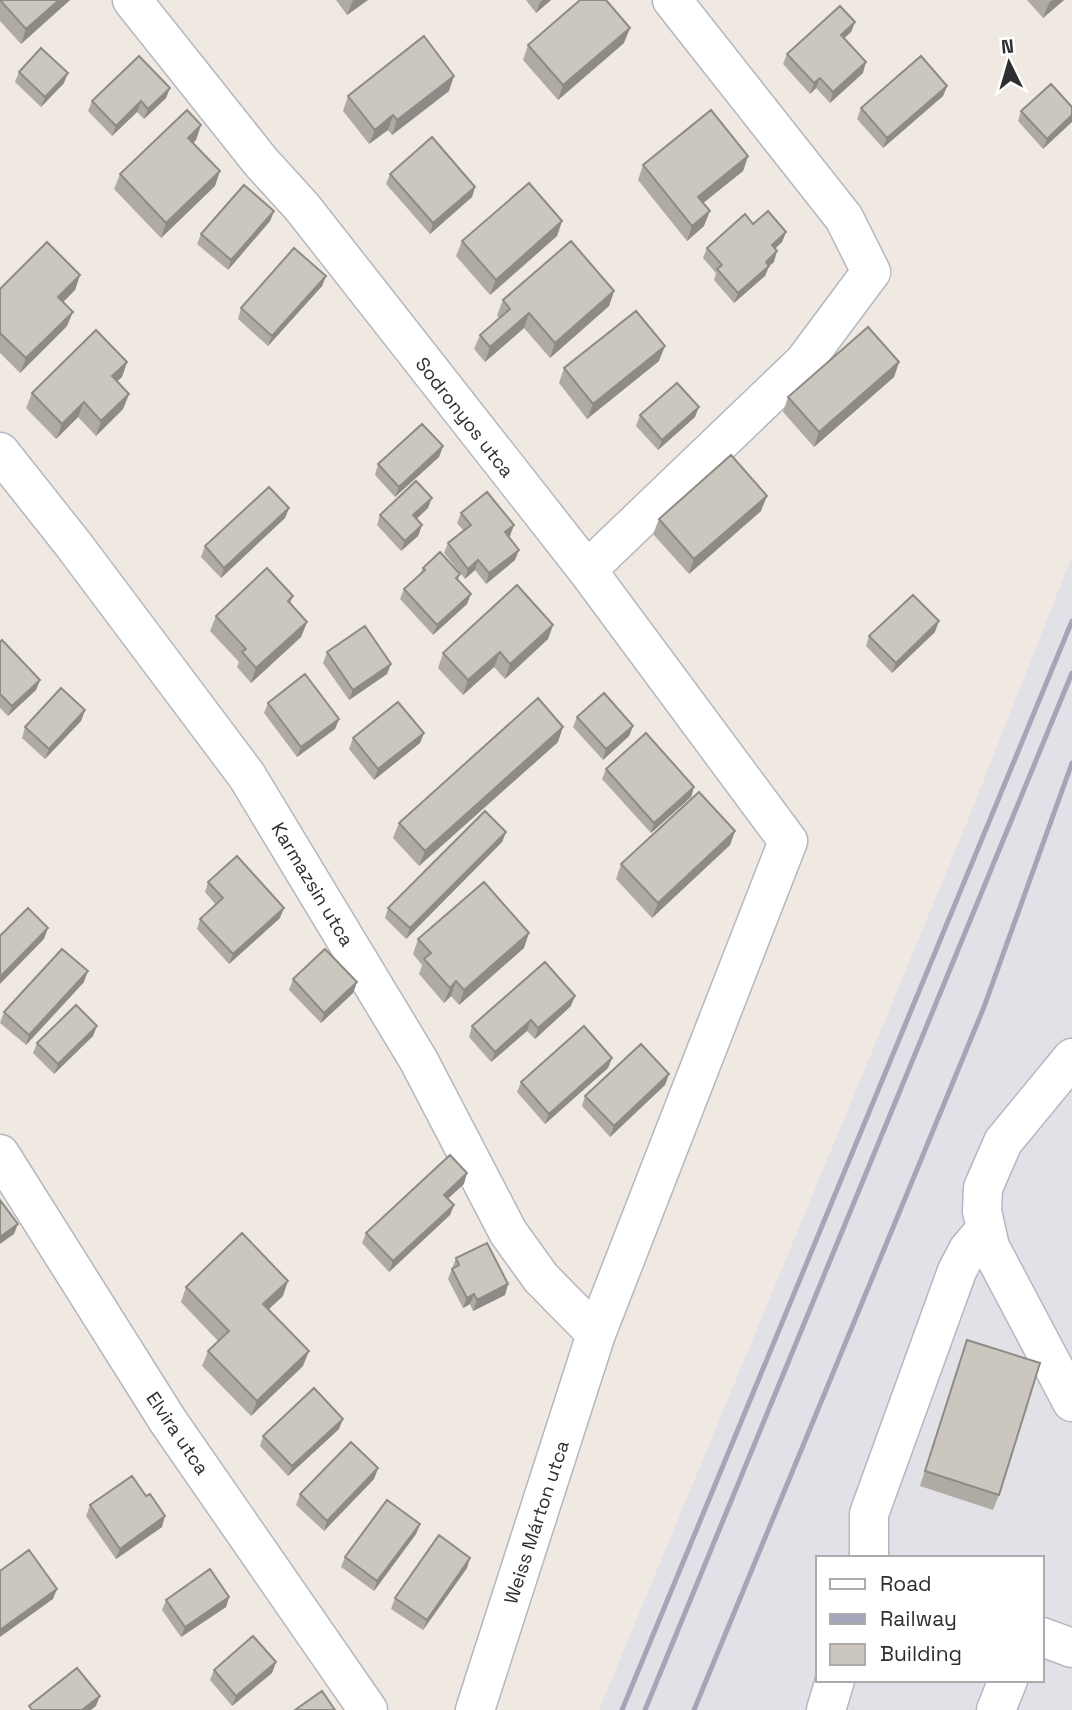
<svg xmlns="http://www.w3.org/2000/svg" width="1072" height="1710" font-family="'Space Grotesk',sans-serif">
<rect width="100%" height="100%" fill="#efe9e1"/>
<path fill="#e3e1e8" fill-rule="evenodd" d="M1072,556V1710H599L968,820ZM818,1558H1042V1680H818Z"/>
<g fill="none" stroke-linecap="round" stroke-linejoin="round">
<defs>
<path id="minor" d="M132,0L261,162L302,207L587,570L788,841L596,1334L475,1710
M0,452L73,544L247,776L419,1061L508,1232L541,1278L596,1334
M587,570L804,362L871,272L844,218L672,0
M1072,1058L1003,1142L983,1188L982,1211L990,1247L1072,1402
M0,1154L168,1421L368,1710
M869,1558V1514L957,1271L968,1250L985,1230
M1042,1637L1072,1648
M826,1710L835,1680
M996,1710L1008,1680"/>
</defs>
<use href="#minor" stroke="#b4b7c1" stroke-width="41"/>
<use href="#minor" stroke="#fff" stroke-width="38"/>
<path stroke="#a3a6b8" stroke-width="5" d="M622,1710L1072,621
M645,1710L1072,673
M694,1710L984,1007L1072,763"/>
</g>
<path fill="#afaba4" d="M0,0H70L21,44L0,21Z
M336,0H368L347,15Z
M526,0H551L536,13Z
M1027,0H1064L1043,18Z
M855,22L851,32L844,38L863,73L830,103L816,88L810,94L783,64L787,54Z
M624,43L558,100L523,60L528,45Z
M19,72L64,83L41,107L15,82Z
M947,86L943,96L883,148L857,119L861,108Z
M449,91L392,135L388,130L369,144L343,111L348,96Z
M166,98L144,119L137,112L112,136L88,111L92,101Z
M1072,107L1043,149L1018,121L1021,111Z
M196,140L193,143L215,186L161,238L114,189L120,174Z
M748,156L743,171L703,203L704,226L687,241L638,180L643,165Z
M390,174L475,187L472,197L430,234L386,184Z
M274,211L270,221L228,270L197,244L201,234Z
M562,221L557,236L490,295L456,256L462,241Z
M753,224L786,232L782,242L775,249L774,262L769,266L765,276L734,303L714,280L716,273L703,258L707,248Z
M80,275L75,290L63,302L67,326L20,373L0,353V289Z
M326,276L322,286L268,346L238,319L241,308Z
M614,291L609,306L550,358L524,328L485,362L474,349L480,335L499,318L497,315L503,300Z
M659,361L587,419L559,383L564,368Z
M127,362L122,377L117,381L129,394L123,409L96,436L78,417L56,439L26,408L32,393Z
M899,362L894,377L814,447L783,412L788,397Z
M640,415L695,417L658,450L636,426Z
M443,446L439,457L395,497L375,475L378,464Z
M289,508L285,518L221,578L201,557L205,546Z
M428,508L416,519L422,525L418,536L401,551L377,525L380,515Z
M761,511L689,574L653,534L659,519Z
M461,513L510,536L509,537L515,560L486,584L475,570L465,579L444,553L448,543L463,530L457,523Z
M423,568L460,574L458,580L467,604L433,635L400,599L404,589L420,574Z
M293,596L290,604L307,622L301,637L251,683L237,667L239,662L210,631L216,616Z
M553,625L548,639L505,679L494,667L463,695L438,668L443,653Z
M935,632L892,673L866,646L869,636Z
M0,642L40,680L36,690L8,716L0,708Z
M327,652L391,664L387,674L349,700L323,663Z
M268,703L339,719L335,729L297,757L264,713Z
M85,710L81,721L45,759L22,738L25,727Z
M577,717L633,726L629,736L603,760L573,727Z
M424,733L420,743L374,780L349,749L353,738Z
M558,742L419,866L393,838L399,823Z
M606,769L694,787L691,797L651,833L602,779Z
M735,831L730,845L652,918L616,879L621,864Z
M506,832L502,842L406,939L385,918L388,908Z
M208,882L280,918L229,964L197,929L200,919L216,905L205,892Z
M418,939L524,948L459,1005L451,996L444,1003L419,974L422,965L413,954Z
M293,979L357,982L353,993L321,1023L289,990Z
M84,982L26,1045L0,1023L4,1012Z
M571,1006L535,1039L527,1031L491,1062L469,1037L472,1026Z
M93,1036L54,1074L33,1053L37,1043Z
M612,1058L608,1068L545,1124L517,1092L521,1082Z
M669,1074L665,1085L610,1137L582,1106L585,1096Z
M464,1184L448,1198L454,1205L450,1215L389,1272L362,1243L366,1233Z
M456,1258L508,1284L505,1295L473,1311L470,1304L463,1308L448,1279Z
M186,1287L283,1296L268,1310L303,1366L251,1416L202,1366L208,1351L218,1341L181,1302Z
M967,1340L999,1495L993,1510L920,1486Z
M339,1429L288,1476L260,1446L263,1436Z
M378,1468L374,1479L324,1531L296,1505L300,1494Z
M146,1496L162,1527L116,1559L86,1516L90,1505Z
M420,1524L416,1534L374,1591L341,1567L345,1557Z
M467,1568L423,1630L391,1609L395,1598Z
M229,1597L226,1607L181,1637L162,1610L166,1600Z
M276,1662L272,1673L232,1706L210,1680L214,1670Z"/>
<path fill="#8e8b86" d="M59,0H70L21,44L26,29Z
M353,0H368L347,15Z
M543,0H551L536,13L540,2Z
M1052,0H1064L1043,18L1049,3Z
M855,22L851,32L837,45L841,35Z
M630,28L624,43L558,100L563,85Z
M866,62L863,73L830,103L833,92Z
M68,73L64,83L41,107L45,97Z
M454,76L449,91L392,135L397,120Z
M820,78L816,88L810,94L814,83Z
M947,86L943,96L883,148L887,138Z
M170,88L166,98L144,119L148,109Z
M141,101L137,112L112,136L116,126Z
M393,115L388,130L369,144L375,130Z
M1072,115V122L1043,149L1047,139Z
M201,125L196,140L183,153L188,138Z
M748,156L743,171L692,212L698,197Z
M220,171L215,186L161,238L166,223Z
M475,187L472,197L430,234L433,223Z
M274,211L270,221L228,270L231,260Z
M710,211L704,226L687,241L692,226Z
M562,221L557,236L490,295L496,280Z
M786,232L782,242L768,255L772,245Z
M777,251L774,262L762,272L766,262Z
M769,266L765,276L734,303L738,293Z
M80,275L75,290L53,312L58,297Z
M326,276L322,286L268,346L272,336Z
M614,291L609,306L550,358L555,343Z
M73,312L67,326L20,373L26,358Z
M529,313L524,328L485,362L490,347Z
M665,346L659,361L587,419L593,404Z
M127,362L122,377L107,391L112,376Z
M899,362L894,377L814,447L819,432Z
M129,394L123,409L96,436L101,421Z
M84,402L78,417L56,439L62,424Z
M699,407L695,417L658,450L662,440Z
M443,446L439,457L395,497L399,487Z
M767,496L761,511L689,574L694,559Z
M432,498L428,508L409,526L413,515Z
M289,508L285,518L221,578L224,568Z
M422,525L418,536L401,551L405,541Z
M514,525L510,536L501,543L505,532Z
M519,550L515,560L486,584L489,573Z
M478,560L475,570L465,579L468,569Z
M471,594L467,604L433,635L437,625Z
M939,621L935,632L892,673L896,663Z
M307,622L301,637L251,683L256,668Z
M553,625L548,639L505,679L510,664Z
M500,652L494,667L463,695L468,680Z
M391,664L387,674L349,700L353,690Z
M40,680L36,690L8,716L12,706Z
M85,710L81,721L45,759L49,749Z
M339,719L335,729L297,757L301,747Z
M633,726L629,736L603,760L606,749Z
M563,727L558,742L419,866L425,851Z
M424,733L420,743L374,780L378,769Z
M694,787L691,797L651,833L654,823Z
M735,831L730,845L652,918L658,903Z
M506,832L502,842L406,939L410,928Z
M284,908L280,918L229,964L233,954Z
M48,928L44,939L0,984V977Z
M529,933L524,948L459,1005L464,990Z
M88,971L84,982L26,1045L29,1035Z
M456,981L451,996L444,1003L450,988Z
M357,982L353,993L321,1023L324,1013Z
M575,996L571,1006L535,1039L538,1028Z
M531,1020L527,1031L491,1062L495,1052Z
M97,1026L93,1036L54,1074L58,1064Z
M612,1058L608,1068L545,1124L549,1114Z
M669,1074L665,1085L610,1137L614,1126Z
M467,1173L464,1184L441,1205L444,1195Z
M454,1205L450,1215L389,1272L393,1261Z
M18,1224L14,1234L0,1244V1237Z
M288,1281L283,1296L258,1319L263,1304Z
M508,1284L505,1295L473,1311L477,1300Z
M474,1294L470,1304L463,1308L467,1298Z
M309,1351L303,1366L251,1416L257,1401Z
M343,1419L339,1429L288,1476L292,1466Z
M378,1468L374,1479L324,1531L327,1521Z
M165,1516L162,1527L116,1559L120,1549Z
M420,1524L416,1534L374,1591L377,1581Z
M470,1558L467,1568L423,1630L427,1620Z
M57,1589L53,1599L0,1637V1630Z
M229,1597L226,1607L181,1637L185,1627Z
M276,1662L272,1673L232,1706L236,1696Z
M100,1696L96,1706L91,1710H82Z"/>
<path fill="#cbc7bf" stroke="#8e8b86" stroke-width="2" d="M0,0H59L26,29Z
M580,0H606L630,28L563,85L528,45Z
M840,6L855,22L841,35L866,62L833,92L820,78L814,83L787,54Z
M424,36L454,76L397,120L393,115L375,130L348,96Z
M41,48L68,73L45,97L19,72Z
M139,56L170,88L148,109L141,101L116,126L92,101Z
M921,56L947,86L887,138L861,108Z
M1051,84L1072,107V115L1047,139L1021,111Z
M187,110L201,125L188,138L220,171L166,223L120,174Z
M711,110L748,156L698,197L710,211L692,226L643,165Z
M432,137L475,187L433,223L390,174Z
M529,183L562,221L496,280L462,241Z
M244,185L274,211L231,260L201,234Z
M768,211L786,232L772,245L777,251L766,262L769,266L738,293L717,269L722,265L707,248L745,214L753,224Z
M571,241L614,291L555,343L529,313L490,347L480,335L510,309L503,300Z
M47,242L80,275L58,297L73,312L26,358L0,333V289Z
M294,248L326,276L272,336L241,308Z
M636,311L665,346L593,404L564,368Z
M868,327L899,362L819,432L788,397Z
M96,330L127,362L112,376L129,394L101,421L84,402L62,424L32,393Z
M677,383L699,407L662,440L640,415Z
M422,424L443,446L399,487L378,464Z
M731,455L767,496L694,559L659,519Z
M416,481L432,498L413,515L422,525L405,541L380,515Z
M269,487L289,508L224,568L205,546Z
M487,492L514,525L505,532L519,550L489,573L478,560L468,569L448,543L471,525L461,513Z
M440,552L460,574L456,578L471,594L437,625L404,589L425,570L423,568Z
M267,568L293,596L288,601L307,622L256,668L242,652L246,649L216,616Z
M517,585L553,625L510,664L500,652L468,680L443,653Z
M913,595L939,621L896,663L869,636Z
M365,626L391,664L353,690L327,652Z
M2,640L40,680L12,706L0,694V642Z
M305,674L339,719L301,747L268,703Z
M61,688L85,710L49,749L25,727Z
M604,693L633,726L606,749L577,717Z
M538,698L563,727L425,851L399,823Z
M398,702L424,733L378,769L353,738Z
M646,733L694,787L654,823L606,769Z
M699,792L735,831L658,903L621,864Z
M485,811L506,832L410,928L388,908Z
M237,856L284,908L233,954L200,919L223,898L208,882Z
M484,882L529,933L464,990L456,981L450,988L424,959L431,953L418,939Z
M28,908L48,928L0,977V936Z
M62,949L88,971L29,1035L4,1012Z
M325,949L357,982L324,1013L293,979Z
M545,962L575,996L538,1028L531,1020L495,1052L472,1026Z
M76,1005L97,1026L58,1064L37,1043Z
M584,1026L612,1058L549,1114L521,1082Z
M641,1044L669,1074L614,1126L585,1096Z
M450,1155L467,1173L444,1195L454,1205L393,1261L366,1233Z
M0,1200L18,1224L0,1237Z
M242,1233L288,1281L263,1304L309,1351L257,1401L208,1351L229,1331L186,1287Z
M487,1243L508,1284L477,1300L474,1294L467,1298L452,1269L459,1265L456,1258Z
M967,1340L1040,1363L999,1495L925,1471Z
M314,1388L343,1419L292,1466L263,1436Z
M351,1442L378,1468L327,1521L300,1494Z
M132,1476L146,1496L150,1494L165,1516L120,1549L90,1505Z
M387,1500L420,1524L377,1581L345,1557Z
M439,1535L470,1558L427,1620L395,1598Z
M29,1550L57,1589L0,1630V1571Z
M210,1569L229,1597L185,1627L166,1600Z
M253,1636L276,1662L236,1696L214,1670Z
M77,1668L100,1696L82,1710H32L29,1706Z
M322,1691L335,1710H295Z"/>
<g text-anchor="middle" stroke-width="5" stroke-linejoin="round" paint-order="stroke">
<g font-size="19" fill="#2e2e2e" stroke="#fff">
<text transform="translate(465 417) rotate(52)" y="7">Sodronyos utca</text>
<text transform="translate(313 884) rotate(59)" y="7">Karmazsin utca</text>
<text transform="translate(178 1433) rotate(56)" y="7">Elvira utca</text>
<text transform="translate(536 1522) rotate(-72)" y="7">Weiss Márton utca</text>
</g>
</g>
<rect x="816" y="1556" width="228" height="126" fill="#ffffff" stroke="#ababab" stroke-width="2"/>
<rect x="830" y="1579" width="35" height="10" fill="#ffffff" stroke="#ababab" stroke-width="2"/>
<text x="880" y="1591" font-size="21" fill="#2e2e2e">Road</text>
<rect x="830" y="1614" width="35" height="10" fill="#a3a6b8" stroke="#ababab" stroke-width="2"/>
<text x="880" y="1626" font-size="21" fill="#2e2e2e">Railway</text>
<rect x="830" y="1644" width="35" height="21" fill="#cbc7bf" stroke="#ababab" stroke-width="2"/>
<text x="880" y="1661" font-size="21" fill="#2e2e2e">Building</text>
<g transform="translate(1009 63) rotate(355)" stroke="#ffffff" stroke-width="5" paint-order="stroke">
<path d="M0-5L12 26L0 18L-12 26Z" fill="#2e2e2e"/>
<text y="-10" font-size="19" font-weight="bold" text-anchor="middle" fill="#2e2e2e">N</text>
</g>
</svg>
